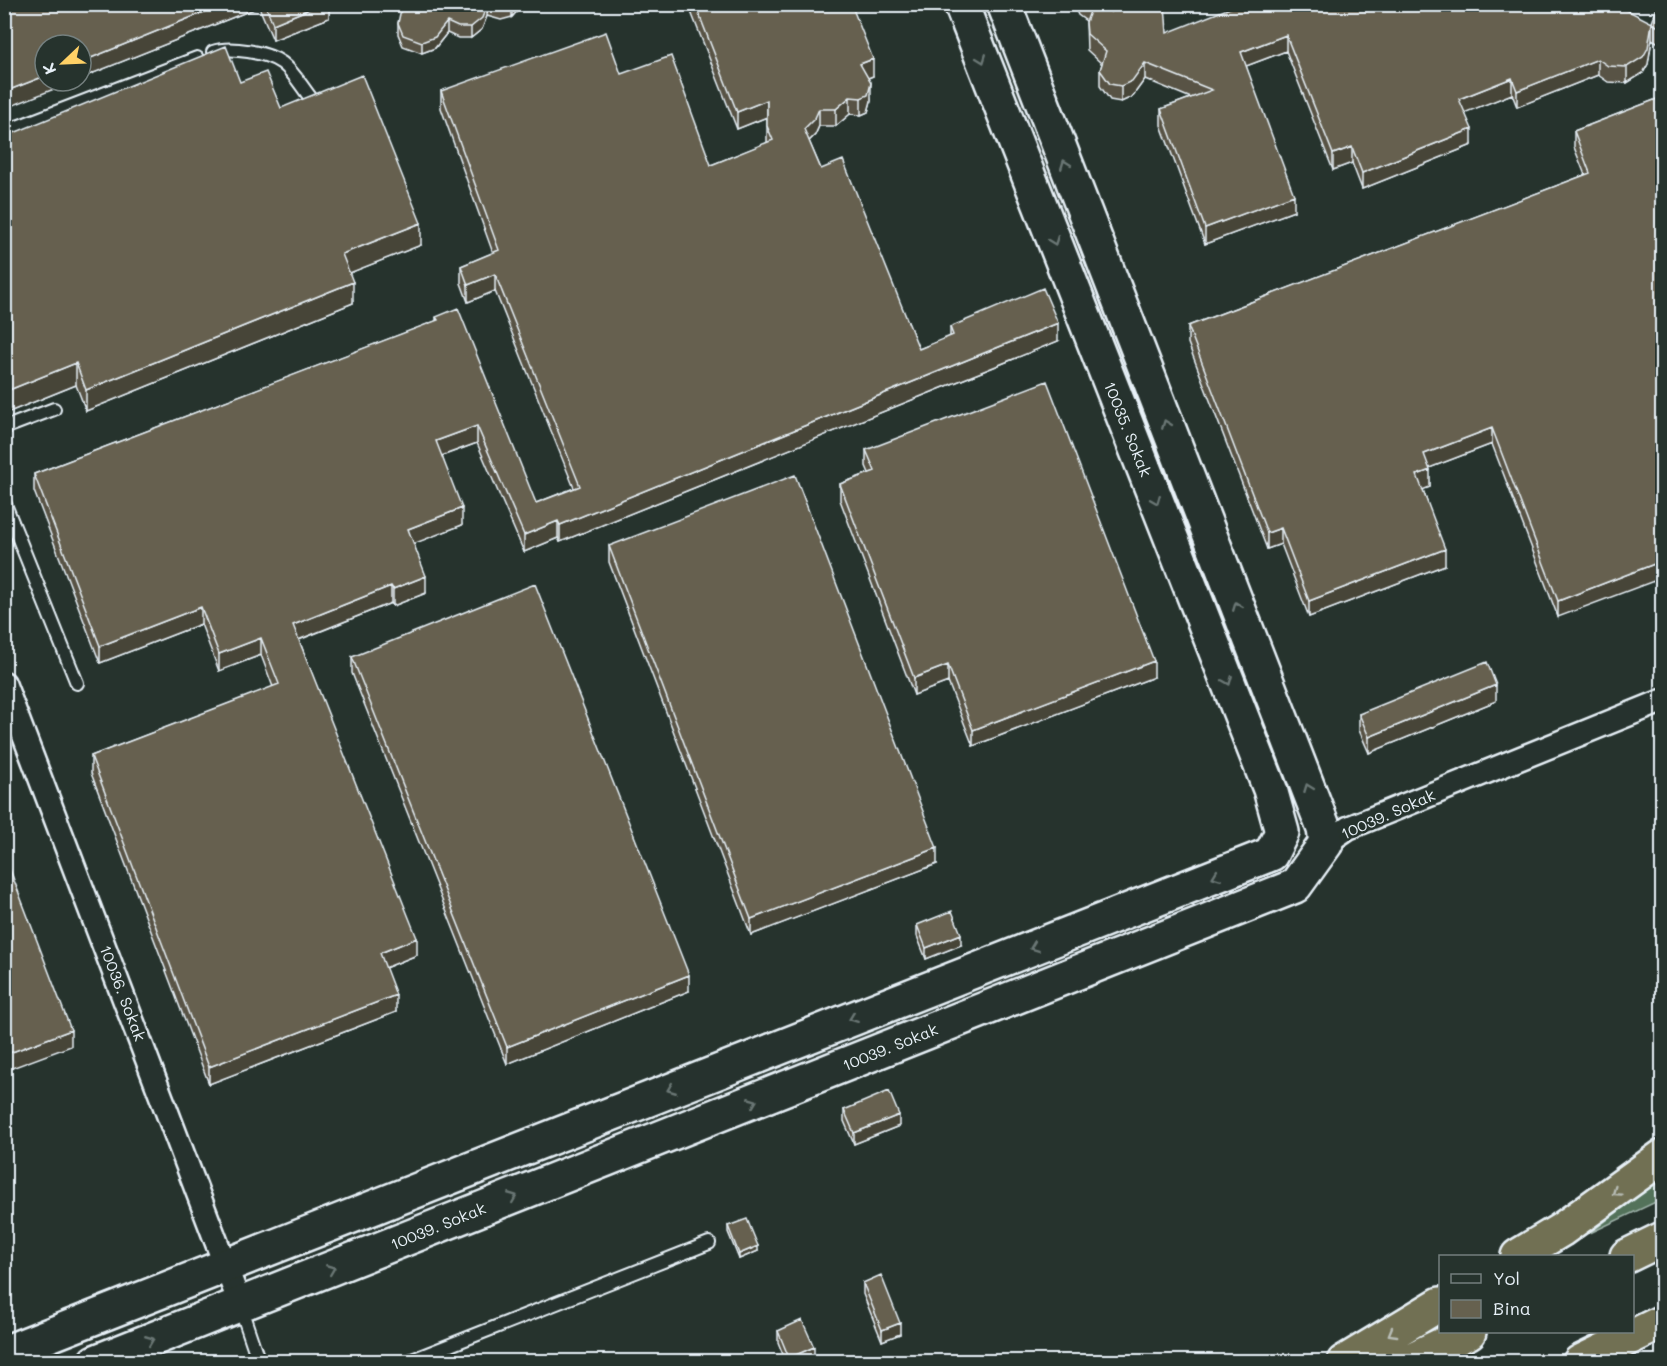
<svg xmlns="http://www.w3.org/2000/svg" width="1667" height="1366" font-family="Mali,sans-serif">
<rect width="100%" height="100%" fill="#26332d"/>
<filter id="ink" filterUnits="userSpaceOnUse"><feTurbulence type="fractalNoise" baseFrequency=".0167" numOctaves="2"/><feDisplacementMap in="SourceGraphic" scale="12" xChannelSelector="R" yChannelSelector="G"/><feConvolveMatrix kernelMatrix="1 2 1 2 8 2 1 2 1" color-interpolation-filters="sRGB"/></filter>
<g filter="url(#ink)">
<path fill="#53725a" stroke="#9eb2a9" stroke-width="1.5" d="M1662,1178V1199L1590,1233Z"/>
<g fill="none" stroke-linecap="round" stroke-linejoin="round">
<defs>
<path id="lane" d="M213,52C230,46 267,52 282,63C293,71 302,87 310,97
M4,132L197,58
M4,428L54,409
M4,502L77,683
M240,1306L259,1362
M407,1362L709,1243"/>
<path id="street" d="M4,683L240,1304
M1326,843L1348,828L1662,701"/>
<path id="secondary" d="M4,1353L1271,854L1282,832L1270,789L961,4
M95,1362L1295,886L1326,843L1324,829L1004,4"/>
<path id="highway" d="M1518,1256L1561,1230L1662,1157
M1627,1256L1662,1239
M1344,1362L1440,1304
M1406,1362L1469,1332
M1580,1362L1662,1322"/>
</defs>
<use href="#lane" stroke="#e8f1f8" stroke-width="16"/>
<use href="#street" stroke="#e8f1f8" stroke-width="27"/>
<use href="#secondary" stroke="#e8f1f8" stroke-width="38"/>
<use href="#highway" stroke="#e8f1f8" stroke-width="38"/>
<use href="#lane" stroke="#26332d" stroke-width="12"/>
<use href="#street" stroke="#26332d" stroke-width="22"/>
<use href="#secondary" stroke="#26332d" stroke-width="33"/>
<use href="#highway" stroke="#716f52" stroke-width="33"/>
</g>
<path fill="#585344" stroke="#e8f1f8" stroke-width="1.5" d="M4,4H329V18L273,40L259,7L81,78V45Z
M406,4H519V9L512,17L501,20L487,16L482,29L471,38H458L447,33L435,48L422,53L403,46L398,34V23Z
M688,4H851L873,76L868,78L871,101L868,112L861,115L850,114L836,126H819L815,135L809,141L821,169L919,349L950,337V327L1058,341L560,542L558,538L524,552L477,443L442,456L462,525L414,543L426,593L393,606L391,603L299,640L417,955L385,968L396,1012L209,1084L91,773V756L273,687L261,655L219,671L201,624L100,663L34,491V474L436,321V317L536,503L574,488L495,291L468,302L461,283V266L493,253L441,108V91L621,74L711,165L767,143V117L737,129Z
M1073,4H1110L1111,12L1167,33L1652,23L1662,4V45L1652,39L1648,64L1643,73L1627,83L1608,82L1598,75L1517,107L1512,94L1465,112L1472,145L1362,189L1352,163L1333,170L1286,51L1246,66L1294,211L1205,244L1161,125V109L1191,98L1145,79L1132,97L1121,102L1110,100L1100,86V70L1102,64L1087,50L1086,21L1078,15Z
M240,82L281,108L421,245L349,273L353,303L86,411L76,385L9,412L4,400V137Z
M1662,97L1558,617L1492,444L1429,468L1430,487L1423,489L1445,565L1309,617L1281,544L1267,549L1188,343V326L1585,175L1574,147V131Z
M866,450L1154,677L973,746L948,682L914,695L840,500V484L869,473L866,466Z
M609,546L937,864L751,935L609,562Z
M352,657L689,991L507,1064L352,673Z
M1496,701L1369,753L1359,730V714Z
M917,925L961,945L926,959L917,936Z
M844,1110L899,1126L854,1144L844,1121Z
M728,1226L758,1251L739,1259L728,1232Z
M863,1283L900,1334L882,1341L863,1294Z
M778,1331L814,1358L806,1362H786L778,1342Z"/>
<path fill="#474437" stroke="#e8f1f8" stroke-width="1.5" d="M224,4H259V7L81,78V62Z
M321,4H329V18L273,40V24Z
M513,4H519V9L512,17V6Z
M487,5V16L482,29L471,38V27Z
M447,22V33L435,48L422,53V42Z
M1652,23V39L1648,64L1643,73L1627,83V67Z
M1286,35V51L1241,68V52Z
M873,59V76L860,81V64Z
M1598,59V75L1517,107V91Z
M1145,63V79L1132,97L1121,102V86Z
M45,76V81H74L4,109V92Z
M1512,78V94L1459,115V99Z
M871,83V101L868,112L861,115V98Z
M850,97V114L836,126V109Z
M767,100V117L737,129V112Z
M819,109V126L815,135L804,146V129Z
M1472,129V145L1362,189V173Z
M1352,147V163L1333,170V154Z
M1294,195V211L1205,244V228Z
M421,223V245L342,276V254Z
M495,274V291L468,302V285Z
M353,282V303L86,411V390Z
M1058,323V341L560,542V525Z
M76,363V385L9,412V390Z
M477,426V443L436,458V441Z
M1492,428V444L1424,470V454Z
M1430,470V487L1417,492V475Z
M462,508V525L408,546V529Z
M558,521V538L524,552V535Z
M1281,528V544L1267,549V533Z
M1445,549V565L1309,617V601Z
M1662,561V578L1558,617V601Z
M426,576V593L393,606V589Z
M391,586V603L293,642V625Z
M201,607V624L100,663V646Z
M261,638V655L219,671V654Z
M1154,661V677L973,746V730Z
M948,665V682L914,695V678Z
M1496,685V701L1369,753V737Z
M937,848V864L751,935V919Z
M961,934V945L926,959V948Z
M417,938V955L380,970V953Z
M689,975V991L507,1064V1047Z
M396,995V1012L209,1084V1067Z
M71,1030V1046L4,1071V1055Z
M899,1115V1126L854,1144V1133Z
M758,1246V1251L739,1259V1254Z
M900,1323V1334L882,1341V1330Z
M814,1347V1358L806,1362H789V1358Z"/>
<path fill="#66614f" stroke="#e8f1f8" stroke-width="1.5" d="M4,4H224L81,62V45H45V76L4,92Z
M265,4H321L273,24Z
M406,4H513L512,6L501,9L487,5L482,18L471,27H458L447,22L435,37L422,42L403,35L398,23L401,9Z
M695,4H851L873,59L860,64L871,83L868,95L861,98L850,97L836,109H819L815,118L804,129L821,169L843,160L919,349L953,335L950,327L1043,288L1058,323L560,525L558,521L524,535L477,426L436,441L462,508L408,529L426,576L393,589L391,586L293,625L417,938L380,953L396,995L209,1067L91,756L279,684L261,638L219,654L201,607L100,646L34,474L438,320L436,317L458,308L536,503L580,486L495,274L468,285L461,266L499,250L441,91L606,32L621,74L671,56L711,165L773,140L767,126V100L737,112Z
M1085,4H1110L1111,12L1123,4H1165L1167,33L1240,4H1615L1652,23L1658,4H1662V29L1652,23L1648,48L1643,57L1627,67L1608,66L1598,59L1517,91L1512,78L1459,99L1472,129L1362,173L1352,147L1333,154L1286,35L1241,52L1294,195L1205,228L1161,109L1212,90L1145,63L1132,81L1121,86L1110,84L1100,70L1106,51L1087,34L1086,22L1091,9Z
M226,46L240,82L266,72L281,108L362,75L421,223L342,254L353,282L86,390L76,363L9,390L4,378V137Z
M1662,97V561L1558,601L1492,428L1424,454L1430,470L1417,475L1445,549L1309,601L1281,528L1267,533L1188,326L1590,173L1574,131Z
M1047,381L1154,661L973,730L948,665L914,678L840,484L875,471L866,450Z
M795,475L937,848L751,919L609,546Z
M535,584L689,975L507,1047L352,657Z
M1487,662L1496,685L1369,737L1359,714Z
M4,854L71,1030L4,1055Z
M952,911L961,934L926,948L917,925Z
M889,1091L899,1115L854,1133L844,1110Z
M747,1219L758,1246L739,1254L728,1226Z
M881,1275L900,1323L882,1330L863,1283Z
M802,1320L814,1347L789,1358L778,1331Z"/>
<defs><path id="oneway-chevron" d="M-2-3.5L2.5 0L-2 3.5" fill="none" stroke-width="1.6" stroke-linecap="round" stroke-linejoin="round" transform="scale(1.5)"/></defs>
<g stroke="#6a7674">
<use href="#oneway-chevron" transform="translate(982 59) rotate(69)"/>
<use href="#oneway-chevron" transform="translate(1065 164) rotate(-111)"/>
<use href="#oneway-chevron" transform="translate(1054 241) rotate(69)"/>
<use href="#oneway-chevron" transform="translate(1166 424) rotate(-111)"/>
<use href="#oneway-chevron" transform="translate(1156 500) rotate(68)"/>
<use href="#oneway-chevron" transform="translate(1237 606) rotate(-111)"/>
<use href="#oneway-chevron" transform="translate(1228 681) rotate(68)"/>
<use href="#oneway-chevron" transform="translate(1308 788) rotate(-111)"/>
<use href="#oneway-chevron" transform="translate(1216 876) rotate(159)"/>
<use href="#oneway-chevron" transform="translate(1034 947) rotate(159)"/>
<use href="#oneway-chevron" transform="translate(853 1018) rotate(159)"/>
<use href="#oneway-chevron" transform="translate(671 1089) rotate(158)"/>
<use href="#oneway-chevron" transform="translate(753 1102) rotate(-22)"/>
<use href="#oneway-chevron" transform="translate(513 1197) rotate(-22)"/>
<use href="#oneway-chevron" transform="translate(331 1269) rotate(-22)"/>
<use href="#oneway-chevron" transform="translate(150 1340) rotate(-22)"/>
</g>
<g stroke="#b8bdb6">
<use href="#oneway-chevron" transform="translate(1616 1192) rotate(145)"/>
<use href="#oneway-chevron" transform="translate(1392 1333) rotate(150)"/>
</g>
</g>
<g text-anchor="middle" stroke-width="4.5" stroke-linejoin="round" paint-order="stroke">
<g font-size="16" fill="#e8f1f8" stroke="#26332d">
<text transform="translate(1128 429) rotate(68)" y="6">10035. Sokak</text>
<text transform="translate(1388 814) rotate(-24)" y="6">10039. Sokak</text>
<text transform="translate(123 993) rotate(69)" y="6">10036. Sokak</text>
<text transform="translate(890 1047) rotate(-22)" y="6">10039. Sokak</text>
<text transform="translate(438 1226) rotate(-22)" y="6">10039. Sokak</text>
</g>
</g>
<rect width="1667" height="1366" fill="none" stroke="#26332d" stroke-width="24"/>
<rect x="12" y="12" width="1643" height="1342" fill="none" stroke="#e8f1f8" stroke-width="2" filter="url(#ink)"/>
<rect x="1439" y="1255" width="195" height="78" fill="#26332d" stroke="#747f7e" stroke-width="1.5"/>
<rect x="1451" y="1274" width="30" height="9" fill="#26332d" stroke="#747f7e" stroke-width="1.5"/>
<text x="1493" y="1285" font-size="18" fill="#e8f1f8">Yol</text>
<rect x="1451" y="1300" width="30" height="18" fill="#66614f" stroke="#747f7e" stroke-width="1.5"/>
<text x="1493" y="1315" font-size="18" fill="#e8f1f8">Bina</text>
<g transform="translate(63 63) rotate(247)"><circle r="28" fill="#26332d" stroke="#747f7e" stroke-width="1.5"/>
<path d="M0-4.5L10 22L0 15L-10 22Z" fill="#ffd166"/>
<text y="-9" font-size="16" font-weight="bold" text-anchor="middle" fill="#e8f1f8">K</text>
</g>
</svg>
